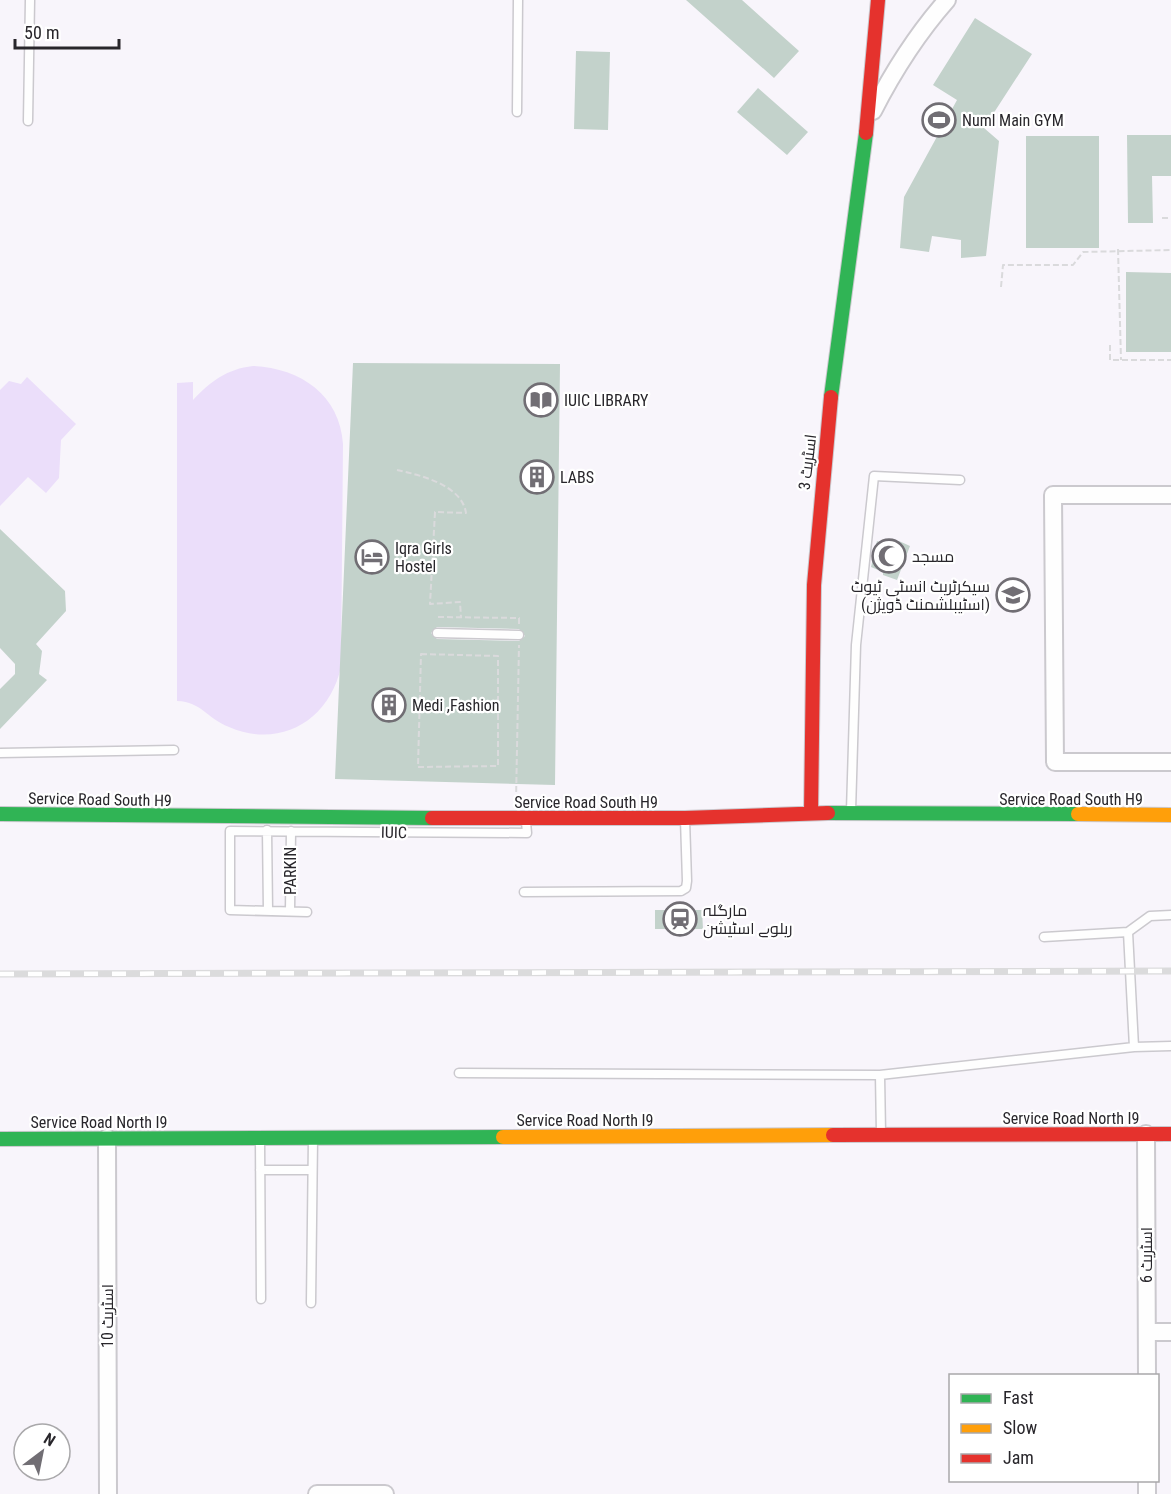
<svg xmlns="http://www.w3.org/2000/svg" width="1171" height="1494" font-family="'Roboto Condensed',Cairo,sans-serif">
<rect width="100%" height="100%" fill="#f8f5fb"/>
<path fill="#ebdefa" d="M253,366C300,368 340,395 343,444L341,667C329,721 280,749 229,727C206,718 202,702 177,701V383L193,382V400C211,381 227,369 253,366Z
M27,377L76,424L61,440L59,478L46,493L28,477L0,506V390L9,381L21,384Z"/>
<path fill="#c3d2cb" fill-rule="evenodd" d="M686,0H742L799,51L774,78Z
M975,18L1032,54L984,128L999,141L986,256L961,258V240L932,236L929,252L900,248L904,197L957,100L933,85Z
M576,51L610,52L608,130L574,129Z
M758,88L808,132L787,155L737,112Z
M1127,135H1171V176H1152L1153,223H1128Z
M1026,136H1099V248H1026Z
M1126,272L1171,273V352H1126Z
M353,363L560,364L555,785L335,779ZM437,627L519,629L525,636L519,641L437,639L431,633Z
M0,529L65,591L66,611L36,644L42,651L39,674L47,680L0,729V689L15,674V664L0,648Z
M885,540L897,544L899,541L910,546L897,580L883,575V572L871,567L877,541L884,544Z
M655,910H702L703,929H655Z"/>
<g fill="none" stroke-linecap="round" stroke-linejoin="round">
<defs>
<path id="lane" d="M517,112L518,0
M28,121L30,0
M437,633L519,635
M0,753L174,750
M851,811L856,645L874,476L960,480
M267,830L268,911
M524,892L681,891L686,888L687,881L685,819
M290,911L291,831
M307,912L230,910V831L527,833L526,822
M1128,932L1134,1047
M1044,937L1128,932L1150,916L1171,915
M459,1073L880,1075L881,1133
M880,1075L1134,1047L1171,1046
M260,1140L261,1299
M260,1170H312
M311,1303L313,1138"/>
<path id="street" d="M873,111C894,70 917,34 947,0
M1171,495H1053L1055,762H1171
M1146,1134L1147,1376
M107,1138L108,1494
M1147,1332H1171
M1147,1480V1494
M317,1494H385"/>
<path id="fast" d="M831,397L866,133
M828,813L1078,814
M0,814L432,818
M0,1139L503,1137"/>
<path id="slow" d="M1078,814L1171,815
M503,1137L833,1135"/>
<path id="jam" d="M866,133L878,0
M811,813L814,585L831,397
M432,818H685L828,813
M833,1135L1171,1134"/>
</defs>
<use href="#lane" stroke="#cbc9ce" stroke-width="11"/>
<use href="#street" stroke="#cbc9ce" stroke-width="20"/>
<use href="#fast" stroke="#cbc9ce" stroke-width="16"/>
<use href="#slow" stroke="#cbc9ce" stroke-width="16"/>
<use href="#jam" stroke="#cbc9ce" stroke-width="16"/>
<path stroke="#dadadc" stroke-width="2" stroke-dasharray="6 3" stroke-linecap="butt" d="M1162,218H1171
M1118,249L1121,360
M1001,287L1003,265H1073L1083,252L1171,250
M1110,345V360H1171
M397,470C420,475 462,485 466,513L435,512L430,604L460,602L461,617
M438,617L519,618V624
M421,654L498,656V766L418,767Z
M516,801L519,645"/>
<use href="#lane" stroke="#fefefe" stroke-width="8"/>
<use href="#street" stroke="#fefefe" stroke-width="16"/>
<use href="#fast" stroke="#30b455" stroke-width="14"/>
<use href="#slow" stroke="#ff9f0a" stroke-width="14"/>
<use href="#jam" stroke="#e5322d" stroke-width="14"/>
<defs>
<path id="rail" d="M0,974L1171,971"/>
</defs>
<use href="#rail" stroke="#dbdbdc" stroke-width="7"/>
<use href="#rail" stroke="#fff" stroke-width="4.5" stroke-dasharray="14" stroke-linecap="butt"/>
</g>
<defs>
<symbol id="stadium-ring" viewBox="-11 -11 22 22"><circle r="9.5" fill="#fff" stroke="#716e74" stroke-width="1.5"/><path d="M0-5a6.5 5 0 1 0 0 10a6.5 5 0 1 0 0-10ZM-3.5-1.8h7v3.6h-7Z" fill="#716e74"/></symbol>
<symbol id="library-ring" viewBox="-11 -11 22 22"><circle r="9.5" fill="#fff" stroke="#716e74" stroke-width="1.5"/><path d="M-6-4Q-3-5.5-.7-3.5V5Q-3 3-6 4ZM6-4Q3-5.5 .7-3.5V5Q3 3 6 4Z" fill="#716e74"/></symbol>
<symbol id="building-ring" viewBox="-11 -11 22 22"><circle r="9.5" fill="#fff" stroke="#716e74" stroke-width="1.5"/><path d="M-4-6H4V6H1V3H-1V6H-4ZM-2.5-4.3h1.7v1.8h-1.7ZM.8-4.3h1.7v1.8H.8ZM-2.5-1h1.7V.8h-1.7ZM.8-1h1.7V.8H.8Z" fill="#716e74"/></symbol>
<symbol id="mosque-ring" viewBox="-11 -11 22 22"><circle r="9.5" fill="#fff" stroke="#716e74" stroke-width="1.5"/><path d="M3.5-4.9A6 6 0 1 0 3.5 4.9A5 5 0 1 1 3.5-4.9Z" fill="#716e74"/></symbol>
<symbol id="hotel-ring" viewBox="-11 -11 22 22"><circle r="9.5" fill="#fff" stroke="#716e74" stroke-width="1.5"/><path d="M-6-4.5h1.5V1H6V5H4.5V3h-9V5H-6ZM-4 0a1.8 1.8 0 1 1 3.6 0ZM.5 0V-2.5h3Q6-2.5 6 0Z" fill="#716e74"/></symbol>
<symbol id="school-ring" viewBox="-11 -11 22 22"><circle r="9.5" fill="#fff" stroke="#716e74" stroke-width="1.5"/><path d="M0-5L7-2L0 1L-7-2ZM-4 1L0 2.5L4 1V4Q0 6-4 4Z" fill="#716e74"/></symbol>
<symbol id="station-ring" viewBox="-11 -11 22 22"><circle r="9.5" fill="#fff" stroke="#716e74" stroke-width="1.5"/><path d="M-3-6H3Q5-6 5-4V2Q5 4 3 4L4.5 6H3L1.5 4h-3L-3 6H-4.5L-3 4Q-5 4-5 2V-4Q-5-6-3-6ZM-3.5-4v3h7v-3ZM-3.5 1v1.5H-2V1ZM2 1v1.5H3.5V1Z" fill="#716e74"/></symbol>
</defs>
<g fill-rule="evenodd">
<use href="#stadium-ring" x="920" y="101" width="38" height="38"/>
<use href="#library-ring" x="522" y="381" width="38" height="38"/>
<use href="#building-ring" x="518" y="458" width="38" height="38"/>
<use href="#mosque-ring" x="870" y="537" width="38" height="38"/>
<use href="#hotel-ring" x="353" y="538" width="38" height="38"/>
<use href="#school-ring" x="994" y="576" width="38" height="38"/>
<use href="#building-ring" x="370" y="686" width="38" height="38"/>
<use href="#station-ring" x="661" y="900" width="38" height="38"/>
</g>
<g text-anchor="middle" stroke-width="4.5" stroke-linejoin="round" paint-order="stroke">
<g font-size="16" fill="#28262b" stroke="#fff" text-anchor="start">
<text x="962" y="126">Numl Main GYM</text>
<text x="564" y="406">IUIC LIBRARY</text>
<text x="560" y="483">LABS</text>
<text x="395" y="554">Iqra Girls<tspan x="395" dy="18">Hostel</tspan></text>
<text x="912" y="562">مسجد</text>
<text x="990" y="592" text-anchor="end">سیکرٹریٹ انسٹی ٹیوٹ<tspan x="990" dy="18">(اسٹیبلشمنٹ ڈویژن)</tspan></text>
<text x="412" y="711">Medi ,Fashion</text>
<text x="703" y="916">مارگلہ<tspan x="703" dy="18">ریلوے اسٹیشن</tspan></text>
</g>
<g font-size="16" fill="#28262b" stroke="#fff">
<text transform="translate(807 462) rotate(-83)" y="6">اسٹریٹ 3</text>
<text transform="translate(100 799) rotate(1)" y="6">Service Road South H9</text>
<text x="1071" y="805">Service Road South H9</text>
<text x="586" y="808">Service Road South H9</text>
<text transform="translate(394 832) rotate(1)" y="6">IUIC</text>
<text transform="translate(290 871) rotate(-90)" y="6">PARKIN</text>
<text x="1071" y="1124">Service Road North I9</text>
<text x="585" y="1126">Service Road North I9</text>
<text x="99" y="1128">Service Road North I9</text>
<text transform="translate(1146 1255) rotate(-90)" y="6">اسٹریٹ 6</text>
<text transform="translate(107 1316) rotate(-90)" y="6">اسٹریٹ 10</text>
</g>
</g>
<rect x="949" y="1374" width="210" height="108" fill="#ffffff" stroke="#a9a8aa" stroke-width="1.5"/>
<rect x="961" y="1394" width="30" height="9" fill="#30b455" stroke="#a9a8aa" stroke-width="1.5"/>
<text x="1003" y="1404" font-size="18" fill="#28262b">Fast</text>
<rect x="961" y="1424" width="30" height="9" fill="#ff9f0a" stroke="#a9a8aa" stroke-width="1.5"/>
<text x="1003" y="1434" font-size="18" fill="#28262b">Slow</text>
<rect x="961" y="1454" width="30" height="9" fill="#e5322d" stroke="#a9a8aa" stroke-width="1.5"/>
<text x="1003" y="1464" font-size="18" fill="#28262b">Jam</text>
<g transform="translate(42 1452) rotate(32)"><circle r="28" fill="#ffffff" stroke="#a9a8aa" stroke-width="1.5"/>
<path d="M0-4.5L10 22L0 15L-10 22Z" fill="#716e74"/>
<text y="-9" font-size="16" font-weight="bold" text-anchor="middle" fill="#28262b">N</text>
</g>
<path d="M15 39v9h104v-9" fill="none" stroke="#28262b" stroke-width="3"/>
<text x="24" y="39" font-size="18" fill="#28262b" stroke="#ffffff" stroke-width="4.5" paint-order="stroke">50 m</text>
</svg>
